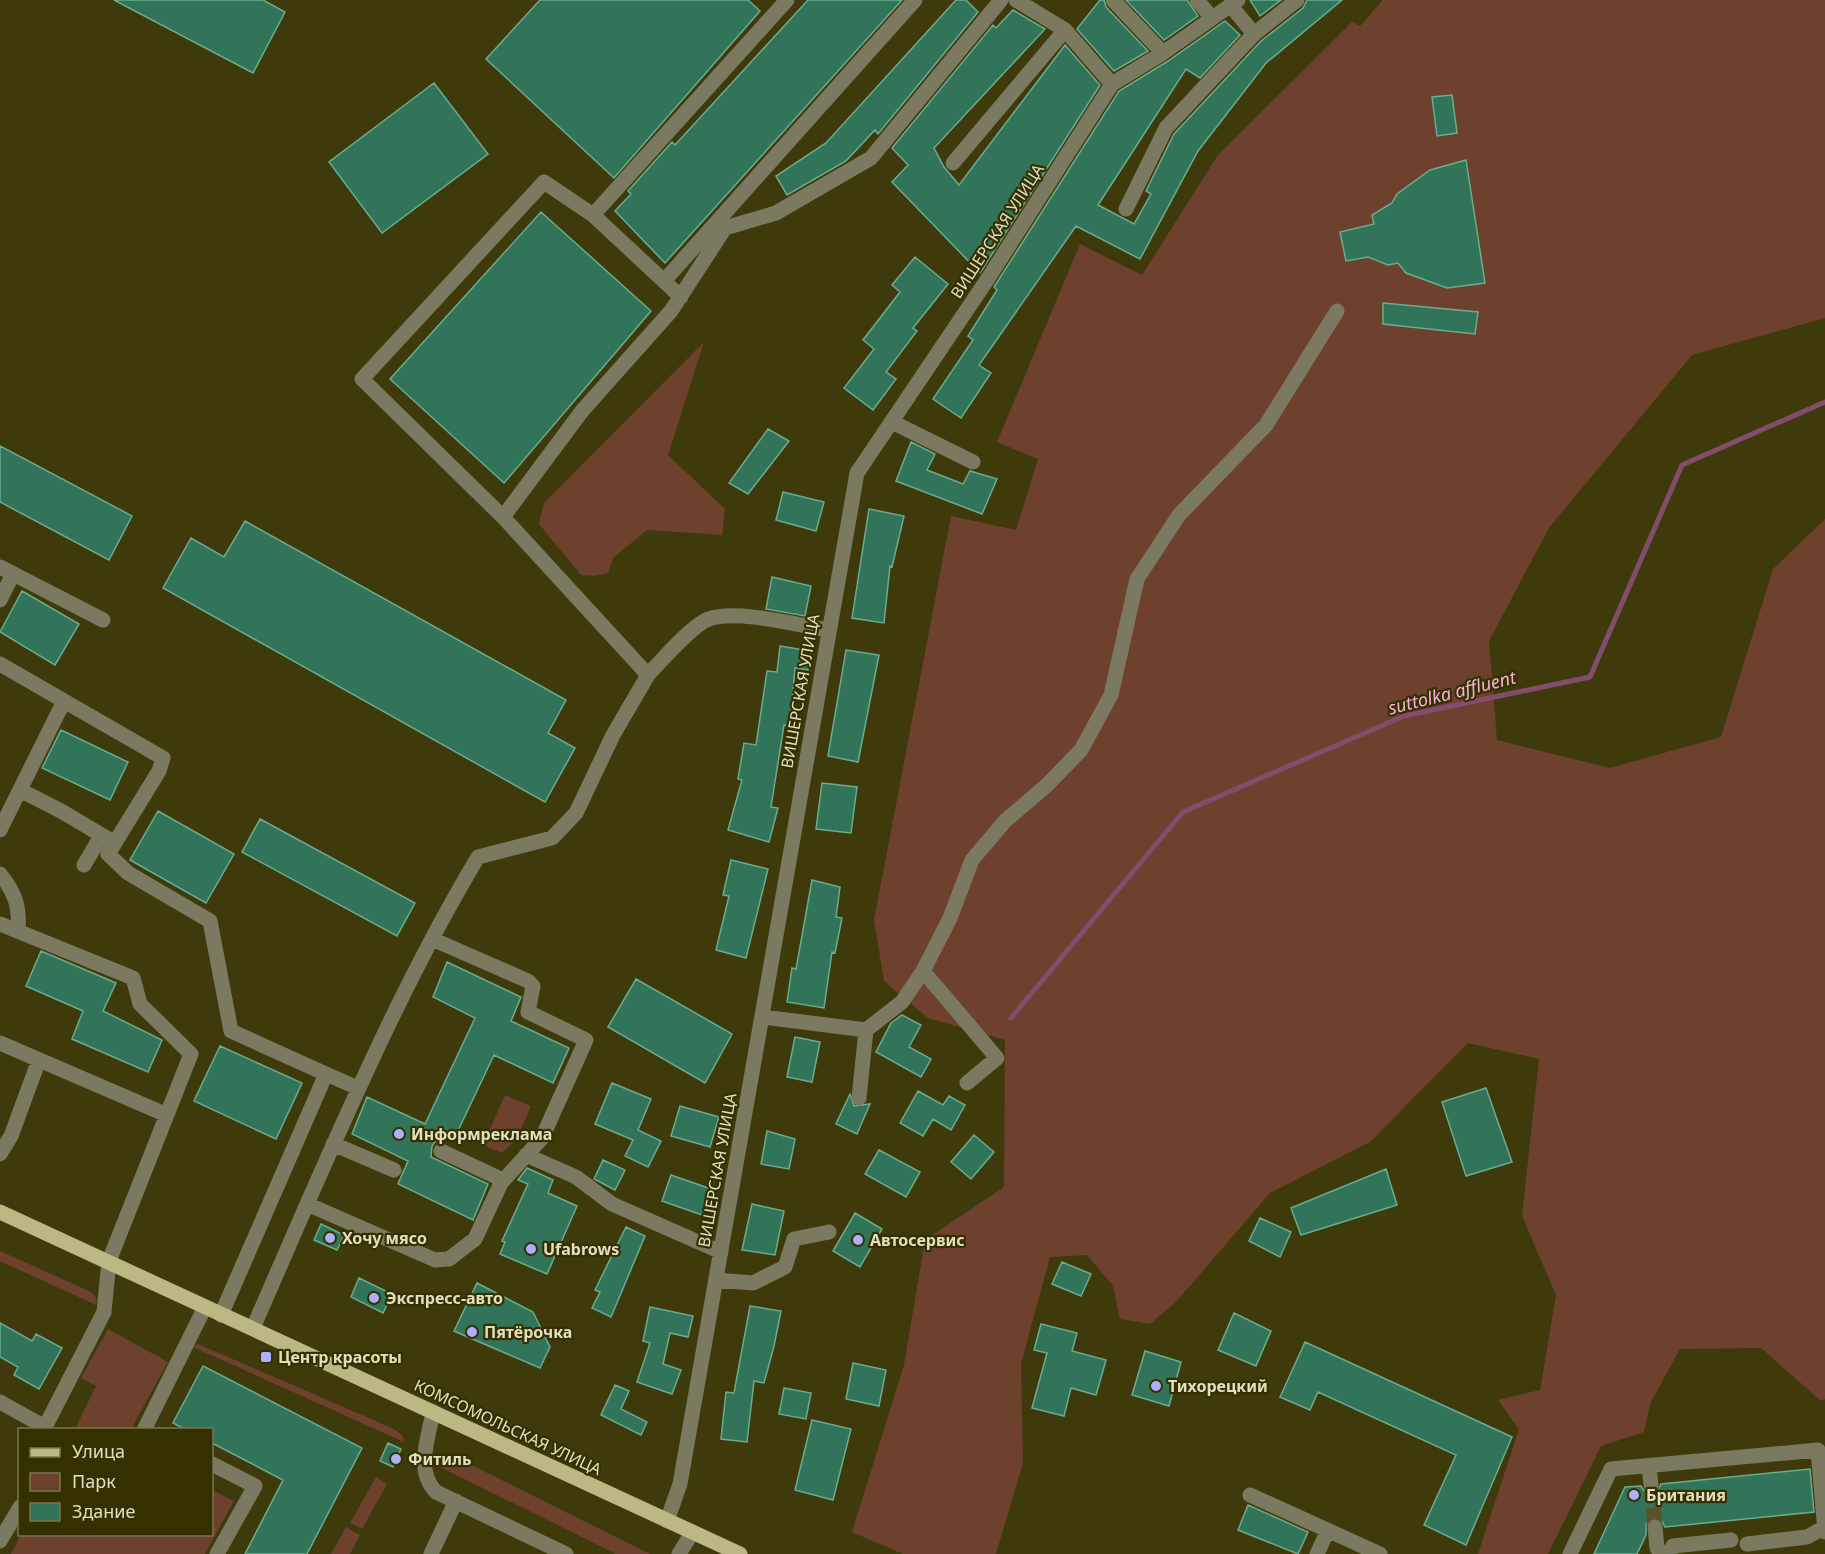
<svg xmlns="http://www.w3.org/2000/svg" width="1825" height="1554" font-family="'Noto Sans',sans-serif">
<rect width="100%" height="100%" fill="#3f3a0b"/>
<path fill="#6e412e" d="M1383,0H1825V318L1692,355L1549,528L1489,641L1497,740L1610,768L1721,737L1773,569L1825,519V1399L1821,1401L1761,1348L1680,1349L1650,1404L1644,1432L1601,1446L1548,1554H1478L1519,1429L1498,1400L1540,1390L1556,1295L1522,1216L1539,1059L1468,1043L1370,1142L1270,1193L1176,1302L1150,1324L1120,1319L1113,1286L1087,1255L1050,1257L1021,1364L1023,1463L996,1554H903L852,1532L904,1365L925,1240L1004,1187L1005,1040L928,1018L884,981L874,920L951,516L1016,530L1038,459L997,442L1080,244L1142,275L1218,155L1352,22L1360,26Z
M704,342L668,455L725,509L722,535L647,530L613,558L608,573L594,576L581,575L539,524L544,503Z
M505,1095L531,1106L516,1140L502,1153L483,1145Z
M0,1251L91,1292L97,1299L96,1305L0,1261Z
M108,1329L168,1362L131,1429H75L96,1386L81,1378Z
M198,1344L394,1429L402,1435L404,1442L193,1347Z
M444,1455L453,1456L650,1554H616L436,1465Z
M376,1477L387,1484L362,1529L350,1523Z
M212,1490L234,1501L205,1554H11L21,1535L212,1534Z
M346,1527L360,1535L350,1554H331Z"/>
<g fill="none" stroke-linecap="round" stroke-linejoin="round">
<path stroke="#844b6d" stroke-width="5" d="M1011,1018L1183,812L1404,716L1590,677L1682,465L1825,402"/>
</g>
<path fill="#327459" stroke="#6bac8f" stroke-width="1.5" d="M114,0H263L285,12L253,73Z
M540,0H748L760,11L614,178L486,59Z
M808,0H902L665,263L615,211L631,194L628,191L672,142L675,145Z
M956,0H966L978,12L878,134L875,130L846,161L787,195L776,176L826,143Z
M1100,0H1104L1106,7L1148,51L1114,71L1077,29Z
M1126,0H1187L1198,16L1164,40Z
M1250,0H1281L1260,16Z
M1307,0H1342L1266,63L1198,151L1140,259L1076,226L979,365L991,373L961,418L933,399L973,340L968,336L997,290L994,287L1119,91L1168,61L1225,21L1240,35L1200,78L1186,69L1098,205L1134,224L1151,194L1146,191L1174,134L1261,41L1303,8Z
M1013,10L1045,29L934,148L944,167L959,185L1065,45L1100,85L980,273L892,182L908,165L892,148L993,25L996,28Z
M434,83L488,154L382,233L329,162Z
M1452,95L1457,133L1437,136L1432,97Z
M1466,160L1485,283L1447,288L1406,273L1398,263L1388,265L1368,257L1346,261L1340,232L1374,224L1372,215L1392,203L1397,194L1430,170Z
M541,212L651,311L504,483L390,379Z
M915,257L948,284L913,328L917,331L886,372L896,379L873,410L844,388L874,349L863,340L900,292L892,285Z
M1383,303L1478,312L1475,334L1383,324Z
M768,429L789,441L748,494L729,483Z
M911,442L935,454L927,470L963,484L970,471L997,479L982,514L896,481Z
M0,446L132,516L109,560L0,502Z
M783,492L824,502L816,531L776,520Z
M869,509L904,516L892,567L890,566L884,623L852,618Z
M245,521L566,700L548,733L575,748L545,802L163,588L191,538L224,557Z
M772,577L811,586L805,616L766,609Z
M22,591L79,624L55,665L0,632Z
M780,646L811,651L808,670L795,668L790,726L784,725L771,807L778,808L769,842L728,830L742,780L738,779L744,743L756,745L767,671L777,672Z
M846,650L879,655L858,762L828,756Z
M61,730L128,762L110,800L42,768Z
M822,783L857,787L851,833L816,829Z
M158,811L234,854L206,903L130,860Z
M260,819L415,903L397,936L242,852Z
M731,860L768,869L746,958L716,950L729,896L723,895Z
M812,880L840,887L836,917L842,918L835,953L832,952L824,1008L787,1002L792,968L796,969Z
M41,951L116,983L103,1011L162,1040L148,1072L72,1039L83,1011L26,986Z
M447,962L521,997L511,1021L569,1048L553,1083L494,1055L455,1137L443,1131L432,1146L431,1157L488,1184L473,1220L398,1184L408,1161L352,1134L367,1097L425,1124L475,1018L433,997Z
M636,979L732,1034L705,1083L608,1027Z
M902,1015L921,1025L909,1047L931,1059L921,1077L876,1052L891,1023Z
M795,1037L820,1042L812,1082L787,1077Z
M220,1046L302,1083L276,1139L194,1101Z
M612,1083L651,1099L638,1130L661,1141L648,1167L625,1156L633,1140L595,1124Z
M1486,1088L1512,1162L1466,1176L1442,1102Z
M918,1091L943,1105L949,1096L965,1105L951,1130L933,1119L923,1136L900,1123Z
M850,1094L854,1106L870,1104L857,1134L836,1124Z
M680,1106L719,1117L710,1147L671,1136Z
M767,1131L795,1139L789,1169L761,1164Z
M974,1135L994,1152L971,1179L951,1162Z
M879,1150L920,1172L906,1197L865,1174Z
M603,1160L625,1170L615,1190L594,1179Z
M527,1168L553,1180L548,1193L577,1206L547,1274L500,1254L505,1242L502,1241L528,1184L518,1180Z
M1386,1169L1397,1205L1301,1235L1291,1208Z
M671,1175L714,1190L705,1216L662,1201Z
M752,1204L784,1211L775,1255L742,1250Z
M855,1213L882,1229L860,1267L833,1251Z
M1260,1218L1291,1232L1280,1257L1249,1241Z
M321,1224L344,1235L337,1250L314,1240Z
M626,1227L645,1236L611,1317L592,1308L600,1292L595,1290Z
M1062,1262L1091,1274L1081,1296L1052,1284Z
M359,1278L392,1294L383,1313L351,1297Z
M477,1283L533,1312L550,1347L540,1368L454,1331Z
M750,1306L781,1311L774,1346L764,1383L754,1381L747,1442L721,1439L726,1392L734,1393Z
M650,1307L693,1316L688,1337L670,1333L663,1364L681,1370L672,1394L637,1382L650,1343L643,1341Z
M1234,1313L1271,1331L1256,1366L1218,1350Z
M0,1323L32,1341L36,1334L62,1348L39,1389L14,1375L18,1367L0,1357Z
M1041,1324L1077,1333L1072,1351L1106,1360L1096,1395L1071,1388L1064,1416L1032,1408L1047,1353L1034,1350Z
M1305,1342L1512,1437L1466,1545L1424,1525L1456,1455L1318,1392L1310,1410L1280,1397Z
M1145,1351L1181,1362L1169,1406L1132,1395Z
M853,1363L886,1370L879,1406L846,1399Z
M203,1366L362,1448L307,1554H245L283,1480L212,1443V1430H186L173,1423Z
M615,1385L629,1391L621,1409L647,1422L641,1435L601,1415Z
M784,1388L811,1393L806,1419L779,1414Z
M812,1420L851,1429L833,1500L795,1490Z
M388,1443L401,1449L393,1467L380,1461Z
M1810,1469L1814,1512L1665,1527L1660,1518L1654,1517L1646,1524V1535L1637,1554H1594L1625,1487L1641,1486L1644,1491L1651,1495L1657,1492L1661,1484Z
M1248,1505L1308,1532L1298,1554L1238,1530Z"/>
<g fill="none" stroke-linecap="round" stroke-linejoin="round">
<path stroke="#575326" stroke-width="15" stroke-dasharray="15 8" stroke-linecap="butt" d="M1651,1485L1655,1527"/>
<path stroke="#7b7960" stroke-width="15" d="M1016,0L1065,30L1112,84
M1113,0L1163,53
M1197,0L1212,18
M1231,6L1254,34L1297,0
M953,163L1065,30
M1126,209L1166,128L1254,34
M664,281L915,0
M681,297L593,215L787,0
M892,422L973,462
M503,517L362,379L544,182L593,215
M0,567L103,620
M0,600L13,574
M0,664L163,758L159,771L108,854L128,873L210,921L231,1031L326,1074
M648,675C660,662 693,624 709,619C736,609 798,625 828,630
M20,790L61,811L115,843
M0,830L64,701
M84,865L101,836
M0,874C15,892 20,907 18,931
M0,924L133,978L140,1004L191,1054L109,1261L104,1312L45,1427L0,1402
M923,971L997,1058L967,1083
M763,1017L866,1030L859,1098
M866,1030L902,1002L923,971L950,918L972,860L1005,821L1047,785L1081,750L1111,695L1137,579L1179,515L1266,425L1337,311
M0,1043L167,1115
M333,1144L394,1170
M441,1151L503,1180
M0,1154L11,1136L39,1060
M526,1155L576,1177L612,1204L721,1252
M307,1204C359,1086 412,967 478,857L552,838L576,813L613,735L648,675L503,517L582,411L671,311L725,228L776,213L871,158L1001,0
M716,1280L753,1283L785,1267L794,1239L829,1232
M221,1315L326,1074L358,1088
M253,1328L307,1204L435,1260L449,1259L475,1239L501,1183L542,1138L586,1040L528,1012L533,986L528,981L432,939
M433,1412C428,1440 415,1470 436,1492L566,1554
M144,1430L205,1307
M212,1464L255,1486L217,1554
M1649,1466L1651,1485
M1250,1495L1380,1554
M667,1521L680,1484L857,473L989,277L1112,84L1163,53L1238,0
M1655,1527L1657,1548L1664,1554
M0,1541L20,1507
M1747,1544L1807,1537L1825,1527
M431,1554L456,1501
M679,1554L692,1533
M1317,1554L1328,1530
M1570,1554L1611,1469L1818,1450L1825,1532
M1670,1554L1673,1546L1731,1540"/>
<path stroke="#bcb884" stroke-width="15" d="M0,1212L740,1554"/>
</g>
<g fill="#afaefa" stroke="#343000" stroke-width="2">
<circle cx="399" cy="1134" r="6"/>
<circle cx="330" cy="1238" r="6"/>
<circle cx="858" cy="1240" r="6"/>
<circle cx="531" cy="1249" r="6"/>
<circle cx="374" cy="1298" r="6"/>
<circle cx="472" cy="1332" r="6"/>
<rect x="260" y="1351" width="12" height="12" rx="3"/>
<circle cx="1156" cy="1386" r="6"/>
<circle cx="396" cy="1459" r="6"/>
<circle cx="1634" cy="1495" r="6"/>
</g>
<g text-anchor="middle" stroke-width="4.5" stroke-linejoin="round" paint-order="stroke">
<g font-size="16" fill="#e1dfc0" stroke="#343000">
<text transform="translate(997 231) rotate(-57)" y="6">ВИШЕРСКАЯ УЛИЦА</text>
<text transform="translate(800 691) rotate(-80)" y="6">ВИШЕРСКАЯ УЛИЦА</text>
<text transform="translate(717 1170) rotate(-80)" y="6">ВИШЕРСКАЯ УЛИЦА</text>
<text transform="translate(508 1427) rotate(25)" y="6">КОМСОМОЛЬСКАЯ УЛИЦА</text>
</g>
<g font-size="16" font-weight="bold" fill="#e1dfc0" stroke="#343000" text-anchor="start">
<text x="411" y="1140">Информреклама</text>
<text x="342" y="1244">Хочу мясо</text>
<text x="870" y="1246">Автосервис</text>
<text x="543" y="1255">Ufabrows</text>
<text x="386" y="1304">Экспресс-авто</text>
<text x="484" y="1338">Пятёрочка</text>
<text x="278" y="1363">Центр красоты</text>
<text x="1168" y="1392">Тихорецкий</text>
<text x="408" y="1465">Фитиль</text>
<text x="1646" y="1501">Британия</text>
</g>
<g font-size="18" font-style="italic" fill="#f6b0d8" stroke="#343000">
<text transform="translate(1452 693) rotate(-14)" y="6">suttolka affluent</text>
</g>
</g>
<rect x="18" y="1428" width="195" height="108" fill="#343000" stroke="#79764d" stroke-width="1.5"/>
<rect x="30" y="1448" width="30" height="9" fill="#bcb884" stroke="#79764d" stroke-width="1.5"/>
<text x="72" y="1458" font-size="18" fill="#e1dfc0">Улица</text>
<rect x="30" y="1473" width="30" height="18" fill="#6e412e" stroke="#79764d" stroke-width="1.5"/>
<text x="72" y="1488" font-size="18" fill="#e1dfc0">Парк</text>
<rect x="30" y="1503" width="30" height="18" fill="#327459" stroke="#79764d" stroke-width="1.5"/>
<text x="72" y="1518" font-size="18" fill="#e1dfc0">Здание</text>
</svg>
